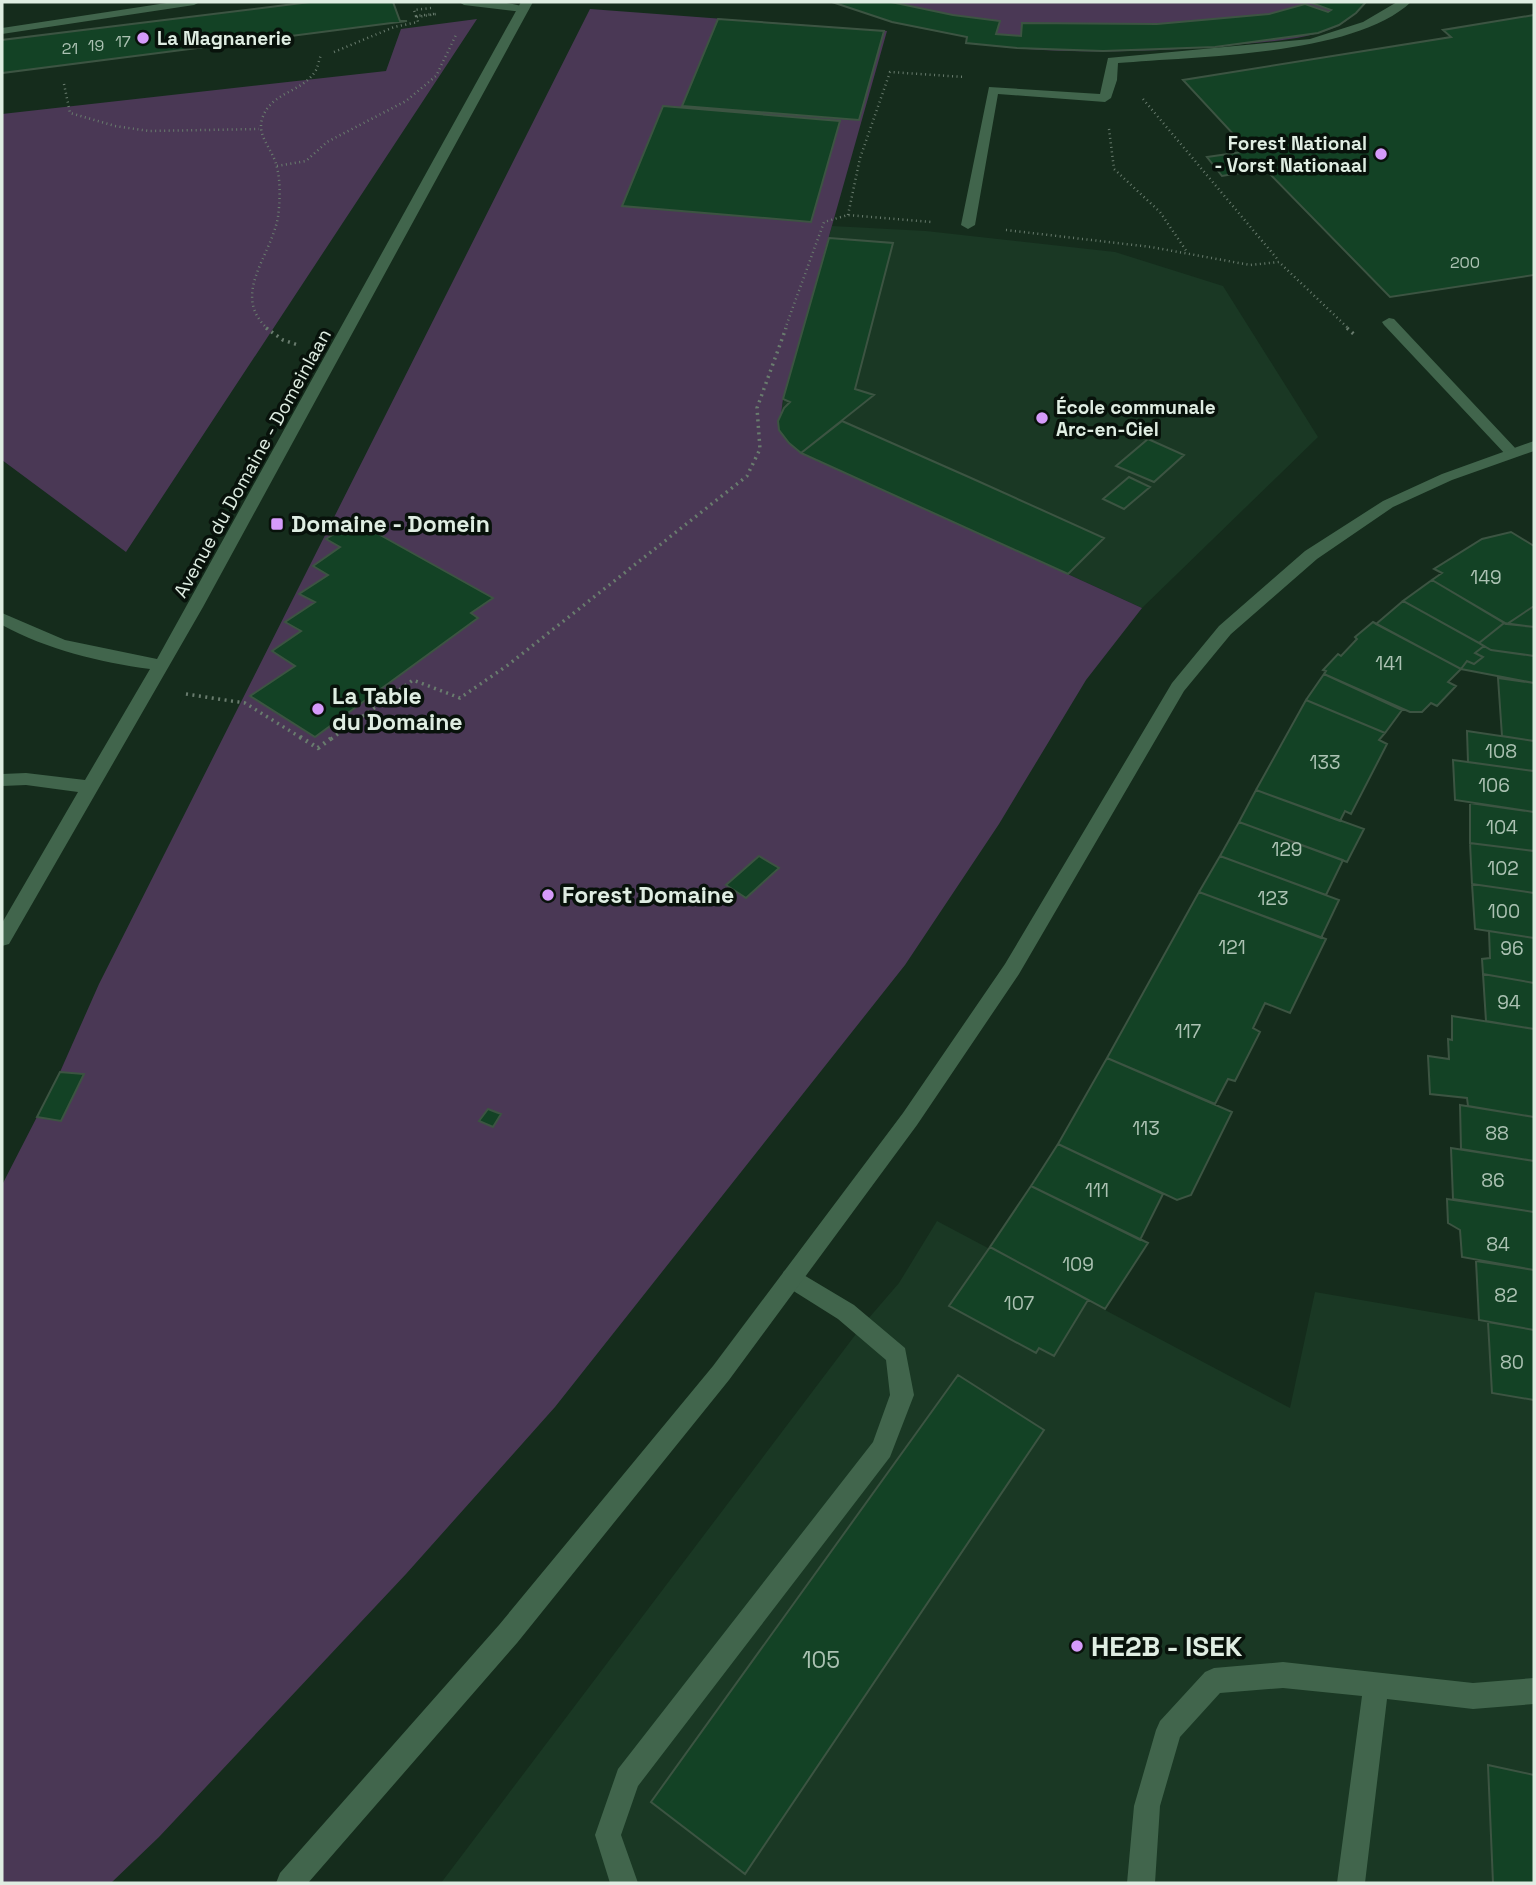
<svg xmlns="http://www.w3.org/2000/svg" width="1536" height="1885" font-family="'Space Grotesk',sans-serif">
<rect width="100%" height="100%" fill="#152c1c"/>
<path fill="#1a3824" d="M832,226L926,231L1115,252L1223,286L1318,437L1142,608L802,453L789,443L779,430L778,421Z
M937,1221L1290,1408L1315,1292L1534,1330V1883H441L862,1326L899,1283Z"/>
<path fill="#4a3855" d="M832,2H1366C1358,11 1349,20 1338,26C1310,39 1274,41 1243,44C1152,53 1057,55 966,43V37L892,22Z
M590,9L887,31L783,399L779,430L789,443L802,453L1142,608L1086,680L999,824L905,965L555,1407L406,1574L159,1837L111,1883H2V1185L60,1072L99,984Z
M477,19L126,552L2,460V114L386,71L401,29Z"/>
<path fill="#134225" stroke="#3c5442" stroke-width="2" d="M310,2H393L400,21H407L2,73V40Z
M832,2H891L953,15L1000,21L996,34L1021,36L1022,23L1157,24L1269,14L1305,4L1328,12L1331,10L1309,2H1366L1356,13L1339,25L1318,33L1215,47L1103,51L1017,48L966,43L967,37L892,22Z
M1534,15V275L1390,297L1265,169L1222,176L1207,157L1249,151L1183,80L1451,37L1443,30Z
M718,19L884,31L859,120L682,106Z
M663,106L840,121L811,222L622,206Z
M829,238L893,243L855,389L874,395L801,453L789,443L779,430L778,421L784,408L790,402L783,399Z
M842,421L971,478L1104,538L1068,574L801,453Z
M1148,439L1184,455L1154,482L1116,466Z
M1129,477L1150,487L1124,509L1103,499Z
M355,521L493,598L471,613L478,618L315,737L250,696L295,666L272,651L301,631L285,622L315,602L299,594L328,575L313,566L340,547L326,539Z
M1511,532L1534,546V606L1507,624L1432,580L1442,573L1434,569L1482,539Z
M1432,580L1504,623L1479,643L1403,601Z
M1403,601L1484,646L1475,653L1483,657L1474,664L1467,661L1461,669L1376,624Z
M1534,606V627L1507,624Z
M1373,622L1461,669L1448,682L1456,686L1437,706L1431,703L1422,712H1410L1324,674L1326,671L1323,670L1338,654L1341,656L1357,639L1355,637Z
M1504,623L1534,627V656L1491,650L1479,643Z
M1484,646L1491,650L1534,656V683L1461,669L1467,661L1474,664L1483,657L1475,653Z
M1324,674L1402,710L1385,733L1306,700Z
M1498,678L1534,683V741L1502,736Z
M1306,700L1385,733L1379,740L1387,744L1351,814L1345,811L1340,821L1256,790Z
M1467,731L1534,741V771L1468,762Z
M1453,760L1534,771V812L1455,800Z
M1256,790L1364,829L1347,862L1239,822Z
M1470,803L1534,812V851L1470,843Z
M1239,822L1343,860L1326,895L1220,856Z
M1470,843L1534,851V893L1472,884Z
M759,856L779,868L746,898L726,885Z
M1220,856L1339,900L1321,938L1199,892Z
M1472,884L1534,893V938L1475,929Z
M1199,892L1326,939L1290,1013L1265,1003L1253,1028L1260,1032L1235,1081L1228,1079L1215,1104L1107,1058Z
M1489,931L1534,938V983L1483,974L1482,959L1490,958Z
M1483,974L1534,983V1029L1486,1021Z
M1452,1016L1534,1029V1117L1468,1106L1467,1098L1430,1094L1428,1056L1449,1059L1448,1039L1452,1040Z
M1107,1058L1232,1112L1191,1195L1177,1200L1058,1144Z
M60,1072L84,1074L61,1121L37,1117Z
M1460,1105L1534,1117V1161L1461,1149Z
M488,1109L501,1114L493,1127L479,1121Z
M1058,1144L1163,1194L1140,1240L1031,1186Z
M1451,1148L1534,1161V1212L1453,1199Z
M1031,1186L1148,1243L1105,1309L990,1247Z
M1447,1199L1534,1212V1270L1462,1257L1460,1230L1448,1223Z
M990,1247L1088,1300L1054,1356L1039,1348L1036,1353L949,1306Z
M1476,1261L1534,1270V1330L1479,1320Z
M1488,1322L1534,1330V1400L1492,1393Z
M958,1375L1044,1430L745,1874L651,1802Z
M1488,1765L1534,1775V1883H1493Z"/>
<g fill="none" stroke-linecap="round" stroke-linejoin="round">
<path stroke="#697c6e" stroke-width="2.5" stroke-dasharray="1 3.5" stroke-linecap="butt" d="M431,8L414,10L416,16L434,14
M334,52L394,27L418,22L417,17L436,14
M64,84L70,113L115,126L149,131L259,129
M1143,99L1279,261
M1109,129L1114,169L1160,212L1187,252
M277,166L306,161L327,142L406,101L436,76L457,33
M848,215L860,158L890,72L964,77
M1006,230L1151,247L1250,265L1279,262L1349,329
M268,329C230,295 271,257 278,217C280,201 281,180 276,164C272,149 257,136 262,119C271,91 303,93 316,70C318,66 319,60 321,55
M785,329L824,222L848,215L931,222"/>
<path stroke="#697c6e" stroke-width="3.5" stroke-dasharray="2 4.5" stroke-linecap="butt" d="M266,328L283,340L298,345
M1347,328L1356,336
M186,694L245,703L303,739
M331,739L413,680L460,698L508,665L747,476L760,449L757,408L786,328"/>
<path stroke="#697c6e" stroke-width="4.5" stroke-dasharray="2 5" stroke-linecap="butt" d="M300,737L318,748L333,737"/>
<path fill="#41654c" fill-rule="evenodd" d="M173,2H200L194,5L2,34V28Z
M459,2C479,2 512,0 529,9L523,12L464,5Z
M1397,2H1411C1354,56 1195,56 1118,63L1117,80L1111,98L1105,102L998,94L975,225L968,229L961,225L989,87L1100,94L1108,58L1310,39L1363,22Z
M1389,318L1394,319L1517,450L1520,453L1517,456H1507L1384,325L1382,322Z
M792,1268L854,1305L905,1348L914,1395L890,1457L638,1786L621,1835L638,1883H610L595,1835L618,1769L873,1442L890,1395L886,1360L838,1319L784,1285L781,1278L784,1271Z
M1283,1662L1473,1683L1534,1678V1704L1473,1709L1387,1699L1365,1883H1337L1362,1696L1283,1688L1220,1693L1180,1737L1160,1806L1155,1883H1127L1134,1806L1156,1730L1160,1721L1205,1672L1214,1668Z"/>
<path fill="#41654c" fill-rule="evenodd" d="M521,2H533L203,607L9,944L2,946V923L78,792L26,785L2,786V774L26,773L85,780L150,669C99,662 48,650 2,625V613L65,640L157,659Z"/>
<path fill="#41654c" fill-rule="evenodd" d="M1534,441V451L1452,480L1393,507L1317,559L1231,634L1184,691L1019,974L917,1125L729,1380L517,1643L308,1883H276L280,1873L499,1625L713,1366L903,1113L1005,964L1172,683L1219,626L1305,551L1383,501L1442,474Z"/>
</g>
<g fill="#d59bfa" stroke="#08120b" stroke-width="2.5">
<circle cx="143" cy="38" r="7"/>
<circle cx="1381" cy="154" r="7"/>
<circle cx="1042" cy="418" r="7"/>
<rect x="270" y="517" width="14" height="14" rx="3.5"/>
<circle cx="318" cy="709" r="7"/>
<circle cx="548" cy="895" r="7"/>
<circle cx="1077" cy="1646" r="7"/>
</g>
<g text-anchor="middle" stroke-width="7" stroke-linejoin="round" paint-order="stroke">
<g font-size="16" fill="#acc2b3">
<text x="123" y="47">17</text>
<text x="96" y="51">19</text>
<text x="70" y="54">21</text>
<text x="1465" y="268">200</text>
</g>
<g font-size="19" font-weight="bold" fill="#dfede2" stroke="#08120b" text-anchor="start">
<text x="157" y="45">La Magnanerie</text>
<text x="1367" y="150" text-anchor="end">Forest National<tspan x="1367" dy="22">- Vorst Nationaal</tspan></text>
<text x="1056" y="414">École communale<tspan x="1056" dy="22">Arc-en-Ciel</tspan></text>
</g>
<g font-size="19" fill="#dfede2" stroke="#08120b">
<text transform="translate(252 463) rotate(-61)" y="7">Avenue du Domaine - Domeinlaan</text>
</g>
<g font-size="19" fill="#acc2b3">
<text x="1486" y="584">149</text>
<text x="1389" y="670">141</text>
<text x="1501" y="758">108</text>
<text x="1325" y="769">133</text>
<text x="1494" y="792">106</text>
<text x="1502" y="834">104</text>
<text x="1287" y="856">129</text>
<text x="1503" y="875">102</text>
<text x="1273" y="905">123</text>
<text x="1504" y="918">100</text>
<text x="1232" y="954">121</text>
<text x="1512" y="955">96</text>
<text x="1509" y="1009">94</text>
<text x="1188" y="1038">117</text>
<text x="1146" y="1135">113</text>
<text x="1497" y="1140">88</text>
<text x="1493" y="1187">86</text>
<text x="1097" y="1197">111</text>
<text x="1498" y="1251">84</text>
<text x="1078" y="1271">109</text>
<text x="1506" y="1302">82</text>
<text x="1019" y="1310">107</text>
<text x="1512" y="1369">80</text>
</g>
<g font-size="23" font-weight="bold" fill="#dfede2" stroke="#08120b" text-anchor="start">
<text x="291" y="532">Domaine - Domein</text>
<text x="332" y="704">La Table<tspan x="332" dy="26">du Domaine</tspan></text>
<text x="562" y="903">Forest Domaine</text>
</g>
<g font-size="23" fill="#acc2b3">
<text x="821" y="1668">105</text>
</g>
<g font-size="28" font-weight="bold" fill="#dfede2" stroke="#08120b" text-anchor="start">
<text x="1091" y="1656">HE2B - ISEK</text>
</g>
</g>
<rect width="1536" height="1885" fill="none" stroke="#dfede2" stroke-width="7"/>
</svg>
